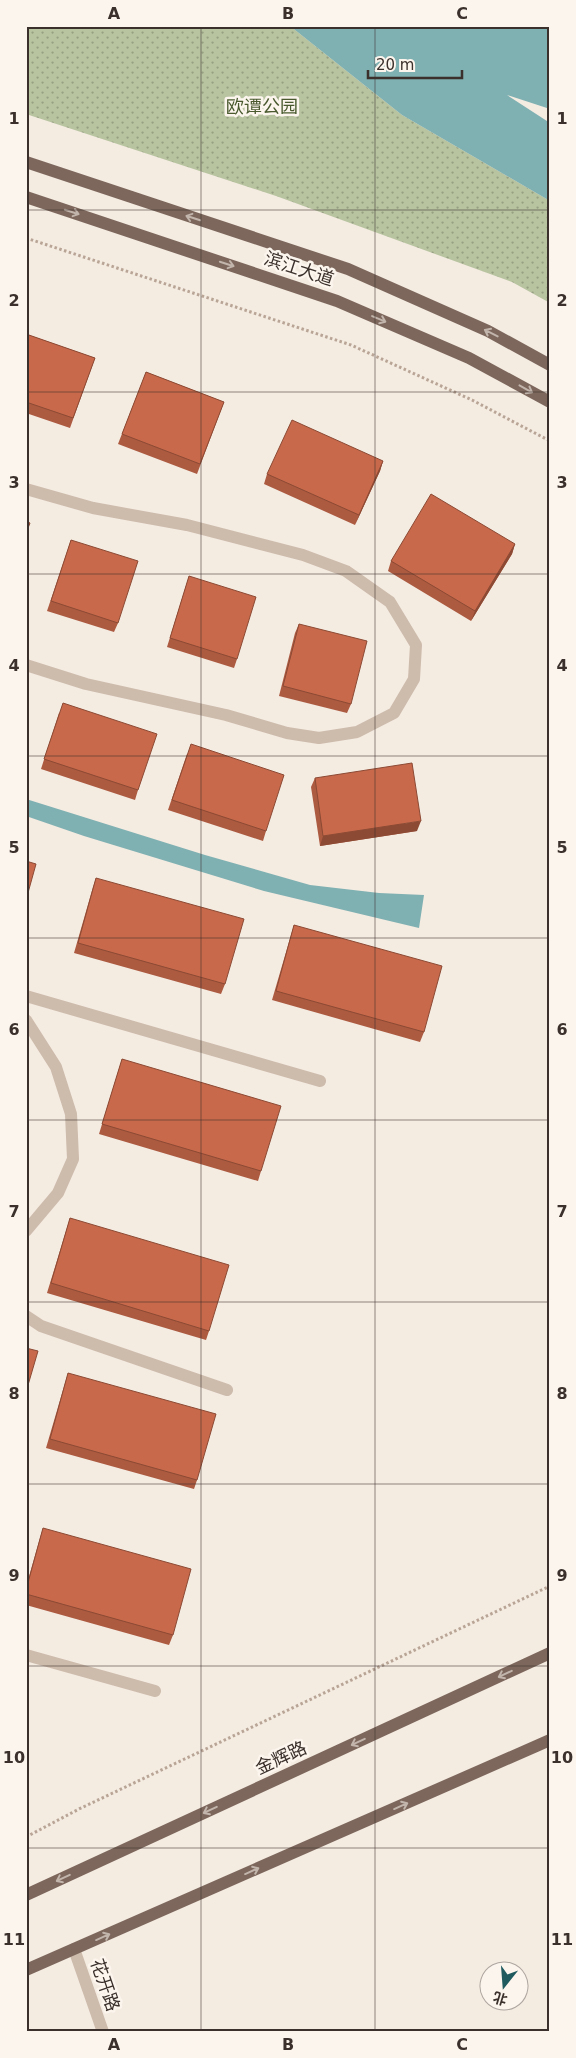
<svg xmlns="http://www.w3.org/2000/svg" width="576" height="2058" font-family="'DejaVu Sans','Noto Sans SC',sans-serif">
<defs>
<pattern id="green-dots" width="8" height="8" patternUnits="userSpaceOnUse" patternTransform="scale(1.25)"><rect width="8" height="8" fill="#b8c4a0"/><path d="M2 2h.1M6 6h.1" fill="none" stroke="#97a083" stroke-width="1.8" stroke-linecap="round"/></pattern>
</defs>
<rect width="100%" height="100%" fill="#f4ebe1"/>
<path fill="url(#green-dots)" d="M26,26H290L402,115L550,201V303L512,282L276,196L26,114Z"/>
<path fill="#7fb0b2" d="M290,26H550V109L507,95L550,123V201L402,115Z
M26,799L205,855L310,885L379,893L424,895L419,928L264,891L84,836L26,816Z"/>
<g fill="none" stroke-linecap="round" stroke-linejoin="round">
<path stroke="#b9a596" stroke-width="3" stroke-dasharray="2.5 2.5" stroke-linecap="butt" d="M26,238L351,345L472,400L550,441
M26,1837L79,1809L550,1586"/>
<path stroke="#cdbbac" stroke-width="12" d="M26,489L93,508L187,525L303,555L346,571L390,602L416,645L414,679L394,713L357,732L319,738L287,733L226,715L86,684L26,665
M26,996L320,1081
M26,1020L56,1067L71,1114L73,1159L58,1193L26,1231
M26,1316L41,1326L227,1390
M26,1655L155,1691
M74,1949L103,2032"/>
<path stroke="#7d675c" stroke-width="12" d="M26,162L348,269L488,331L550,365
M26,197L337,301L469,358L550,402
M26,1895L550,1653
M26,1970L550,1740"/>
</g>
<path fill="#ac5a40" d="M26,334L95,358L70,428L26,413Z
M146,372L224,402L197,474L118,444Z
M383,461L380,471L355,525L264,484L267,474Z
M71,540L118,623L114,632L47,611Z
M515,544L512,554L471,621L388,571L391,561Z
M189,576L237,659L234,668L167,647Z
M299,624L351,704L347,713L279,696L295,633Z
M59,713L138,790L135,800L41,769Z
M187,754L266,831L263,841L168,810Z
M315,778L417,831L320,846L311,787Z
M96,878L225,984L221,994L74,953L93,887Z
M294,925L424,1032L420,1042L272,1000L291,935Z
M122,1059L261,1171L258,1181L99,1134Z
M70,1218L209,1331L206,1340L47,1293Z
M68,1373L197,1480L194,1489L46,1448L65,1383Z
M43,1528L173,1635L169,1645L26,1605V1587L40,1538Z"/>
<path fill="#8c4a34" d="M383,461L380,471L355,525L359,515Z
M515,544L512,554L471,621L475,611Z
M421,821L417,831L320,846L323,836Z"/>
<path fill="#c8694b" stroke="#8c4a34" d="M26,334L95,358L73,418L26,402Z
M146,372L224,402L200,464L122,434Z
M292,420L383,461L359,515L267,474Z
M431,494L515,544L475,611L391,561Z
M26,521L30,523L26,533Z
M71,540L138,561L118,623L51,601Z
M189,576L256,597L237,659L170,638Z
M299,624L367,641L351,704L283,686Z
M63,703L157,734L138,790L44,759Z
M191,744L284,775L266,831L172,800Z
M412,763L421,821L323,836L315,778Z
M26,861L36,864L26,900Z
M96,878L244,919L225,984L78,943Z
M294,925L442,966L424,1032L276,991Z
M122,1059L281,1106L261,1171L102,1124Z
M70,1218L229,1265L209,1331L51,1283Z
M26,1348L38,1351L26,1392Z
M68,1373L216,1414L197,1480L50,1439Z
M43,1528L191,1569L173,1635L26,1594V1590Z"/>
<defs><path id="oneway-shaft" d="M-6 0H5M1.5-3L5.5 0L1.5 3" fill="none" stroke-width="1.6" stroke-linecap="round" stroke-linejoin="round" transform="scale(1.25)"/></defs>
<g stroke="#c2b5ac">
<use href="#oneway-shaft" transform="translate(72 212) rotate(18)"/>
<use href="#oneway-shaft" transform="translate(193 218) rotate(-162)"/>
<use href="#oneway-shaft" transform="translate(227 264) rotate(18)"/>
<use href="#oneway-shaft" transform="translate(379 319) rotate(23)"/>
<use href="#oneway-shaft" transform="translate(491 333) rotate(-153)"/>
<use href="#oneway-shaft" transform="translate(526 389) rotate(29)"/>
<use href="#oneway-shaft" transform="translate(505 1674) rotate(155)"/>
<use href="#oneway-shaft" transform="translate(358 1742) rotate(155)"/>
<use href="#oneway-shaft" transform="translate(401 1806) rotate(-24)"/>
<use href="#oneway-shaft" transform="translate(210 1810) rotate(155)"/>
<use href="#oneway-shaft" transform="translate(252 1871) rotate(-24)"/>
<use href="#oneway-shaft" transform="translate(63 1878) rotate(155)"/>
<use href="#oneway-shaft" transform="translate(103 1937) rotate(-24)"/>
</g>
<path fill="none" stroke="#3b302b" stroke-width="1" stroke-opacity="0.55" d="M201,26V2032M375,26V2032M26,210H550M26,392H550M26,574H550M26,756H550M26,938H550M26,1120H550M26,1302H550M26,1484H550M26,1666H550M26,1848H550"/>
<g text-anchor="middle" stroke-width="5" stroke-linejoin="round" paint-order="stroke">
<g font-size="18" fill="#4a5a2e" stroke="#fbf5ee">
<text x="262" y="113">欧谭公园</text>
</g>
<g font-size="18" fill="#3b302b" stroke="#fbf5ee">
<text transform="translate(299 269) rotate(18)" y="6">滨江大道</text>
<text transform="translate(281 1758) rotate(-25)" y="6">金辉路</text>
<text transform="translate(105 1985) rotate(71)" y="6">花开路</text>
</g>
</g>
<rect width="576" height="2058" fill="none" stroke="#fbf5ee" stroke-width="55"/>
<g transform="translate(504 1986) rotate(197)"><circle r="24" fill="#fbf5ee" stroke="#aea6a0"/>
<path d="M0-4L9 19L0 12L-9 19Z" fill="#1f5a5e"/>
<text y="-8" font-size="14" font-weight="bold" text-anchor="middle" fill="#3b302b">北</text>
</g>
<path d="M368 70v8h94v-8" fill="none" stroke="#3b302b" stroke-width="2.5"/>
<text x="376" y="70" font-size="15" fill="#3b302b" stroke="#fbf5ee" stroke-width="4" paint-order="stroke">20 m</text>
<rect x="28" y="28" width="520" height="2002" fill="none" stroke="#3b302b" stroke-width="2"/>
<g font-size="16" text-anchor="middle" font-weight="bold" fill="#3b302b">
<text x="114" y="19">A</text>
<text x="288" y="19">B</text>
<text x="462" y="19">C</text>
<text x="14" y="124">1</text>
<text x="562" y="124">1</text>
<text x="14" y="306">2</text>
<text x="562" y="306">2</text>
<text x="14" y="488">3</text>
<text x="562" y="488">3</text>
<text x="14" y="671">4</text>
<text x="562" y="671">4</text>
<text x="14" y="853">5</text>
<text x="562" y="853">5</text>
<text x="14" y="1035">6</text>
<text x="562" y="1035">6</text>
<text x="14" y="1217">7</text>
<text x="562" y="1217">7</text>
<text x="14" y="1399">8</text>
<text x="562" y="1399">8</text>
<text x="14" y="1581">9</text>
<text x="562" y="1581">9</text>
<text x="14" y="1763">10</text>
<text x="562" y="1763">10</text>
<text x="14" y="1945">11</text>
<text x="562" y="1945">11</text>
<text x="114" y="2050">A</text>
<text x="288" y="2050">B</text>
<text x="462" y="2050">C</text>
</g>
</svg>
